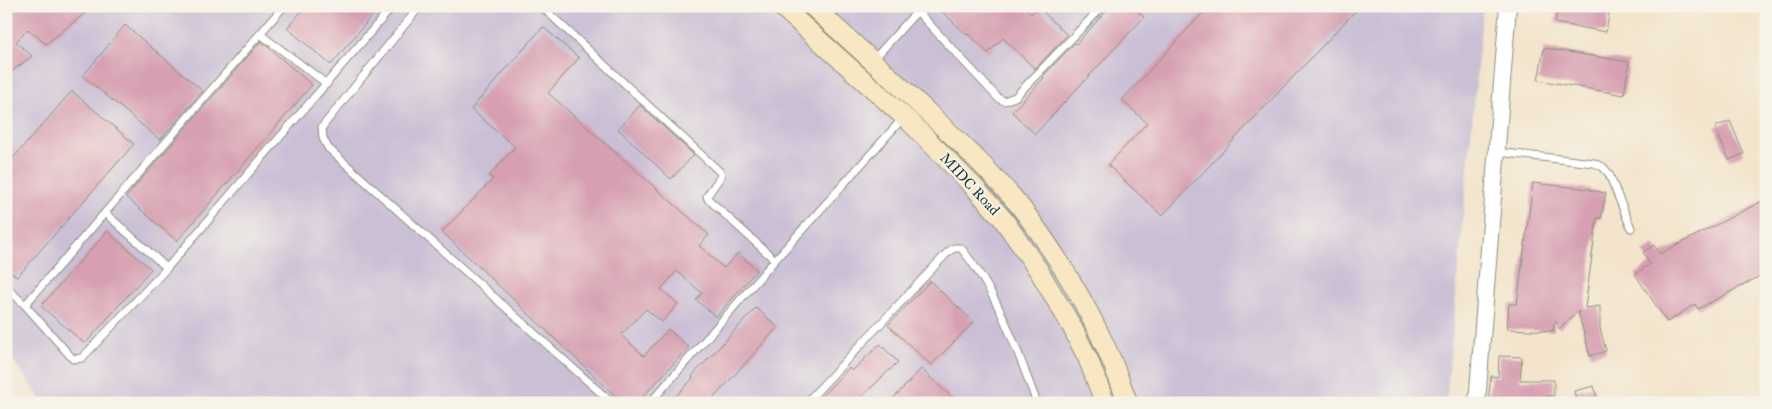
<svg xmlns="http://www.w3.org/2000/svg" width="1772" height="409" font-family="'IM FELL Great Primer',serif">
<rect width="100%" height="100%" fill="#f7f3e8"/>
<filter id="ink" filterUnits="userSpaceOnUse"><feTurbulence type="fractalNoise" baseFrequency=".02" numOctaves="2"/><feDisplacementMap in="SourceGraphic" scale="10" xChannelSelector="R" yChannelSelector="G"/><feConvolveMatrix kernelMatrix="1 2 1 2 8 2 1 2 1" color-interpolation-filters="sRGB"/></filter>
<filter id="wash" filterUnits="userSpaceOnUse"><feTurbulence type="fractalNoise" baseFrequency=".0096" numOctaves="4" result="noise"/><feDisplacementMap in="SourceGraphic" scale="20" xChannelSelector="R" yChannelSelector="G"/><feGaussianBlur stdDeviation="1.12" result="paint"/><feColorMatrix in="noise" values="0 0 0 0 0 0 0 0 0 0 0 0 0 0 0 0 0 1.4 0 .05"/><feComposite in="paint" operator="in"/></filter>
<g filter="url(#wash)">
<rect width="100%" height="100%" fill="#f3e4cb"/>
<path fill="#cbbfd5" d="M6,6H1483L1446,403H44L6,351Z"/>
<g id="blocks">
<path fill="#d7a0b2" d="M6,6H94L46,44L28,29L16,42L32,56L6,76Z
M306,6H380L331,65L287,28Z
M936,6H1024L1031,14L1038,7L1067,35L1035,69L1003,38L988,53L968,34L967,35Z
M1111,6H1132L1144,17L1035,134L1012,112L1044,78L1043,76L1075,43L1076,44Z
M1209,6H1360L1162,216L1108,165L1147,123L1122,100Z
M1558,6H1591L1610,9L1606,32L1555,23Z
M125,25L203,91L160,140L83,76Z
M543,27L579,58L548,93L709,235L699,246L724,268L738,253L757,270L716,317L696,300L702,293L677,271L661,289L678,304L662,322L646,309L621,335L644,356L668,329L689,347L637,403H623L442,232L493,179L489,176L515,147L471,109Z
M261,41L312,85L177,241L126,197Z
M1544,48L1629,62L1624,95L1538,80Z
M72,91L134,144L17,277L6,268V166Z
M640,105L694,155L671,179L618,129Z
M1730,121L1744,154L1729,160L1715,127Z
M1533,183L1590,189V190L1606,193L1601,218H1597L1585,308L1600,306V328L1606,351L1590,356L1578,311L1559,329L1557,322L1554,323V331L1507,329L1509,304H1517Z
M1766,199V273L1698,309L1695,304L1667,322L1635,274L1650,264L1643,252L1654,245L1660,254Z
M107,231L151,269L85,344L41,306Z
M930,281L974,322L931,365L888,325Z
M756,308L778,327L709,403H681L675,397L693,378L692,376Z
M880,344L898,362L855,403H815L849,368L852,371Z
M1499,356L1522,357L1520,380H1554V396L1527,397V403H1488L1491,376L1498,377Z
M921,369L958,403H889Z
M1594,386L1598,403H1577L1574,391Z"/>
</g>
</g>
<g filter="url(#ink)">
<use href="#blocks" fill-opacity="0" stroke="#899080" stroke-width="1"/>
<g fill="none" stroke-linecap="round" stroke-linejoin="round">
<defs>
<path id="service" d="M420,6L322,127L323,138L328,148L612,403
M541,6L720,172L721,176L707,196L708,199L775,260
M917,11L998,98L1004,101L1015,97L1103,6
M260,34L327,84
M873,60L922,6
M1497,152L1594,163L1603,167L1609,174L1631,228
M105,213L167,268
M6,287L25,305L73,359L82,358L167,268L393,6
M25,305L284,6
M650,403L775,260L904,117
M806,403L948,252L954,248H961C999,294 1016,348 1037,403"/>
<path id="tertiary" d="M1477,403L1508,6"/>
<path id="secondary" d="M781,6L911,123L975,188L1003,219L1039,271L1071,325L1088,359L1105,403
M812,6C854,44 896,82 937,121C966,148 994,175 1019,205C1052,247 1085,301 1107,350C1115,367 1121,385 1128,403"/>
</defs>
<use href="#service" stroke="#899080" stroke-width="9"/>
<use href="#tertiary" stroke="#899080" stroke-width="18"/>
<use href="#secondary" stroke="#899080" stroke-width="21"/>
<use href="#service" stroke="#fff" stroke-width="7"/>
<use href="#tertiary" stroke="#fff" stroke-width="16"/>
<use href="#secondary" stroke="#f9e7c3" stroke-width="19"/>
</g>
</g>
<g text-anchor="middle" stroke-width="4" stroke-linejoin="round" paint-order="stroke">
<g font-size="15" fill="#1f3d34" stroke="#f7f3e8">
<text transform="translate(970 184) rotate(47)" y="5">MIDC Road</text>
</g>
</g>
<rect width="1772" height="409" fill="none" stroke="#f7f3e8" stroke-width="25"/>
</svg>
